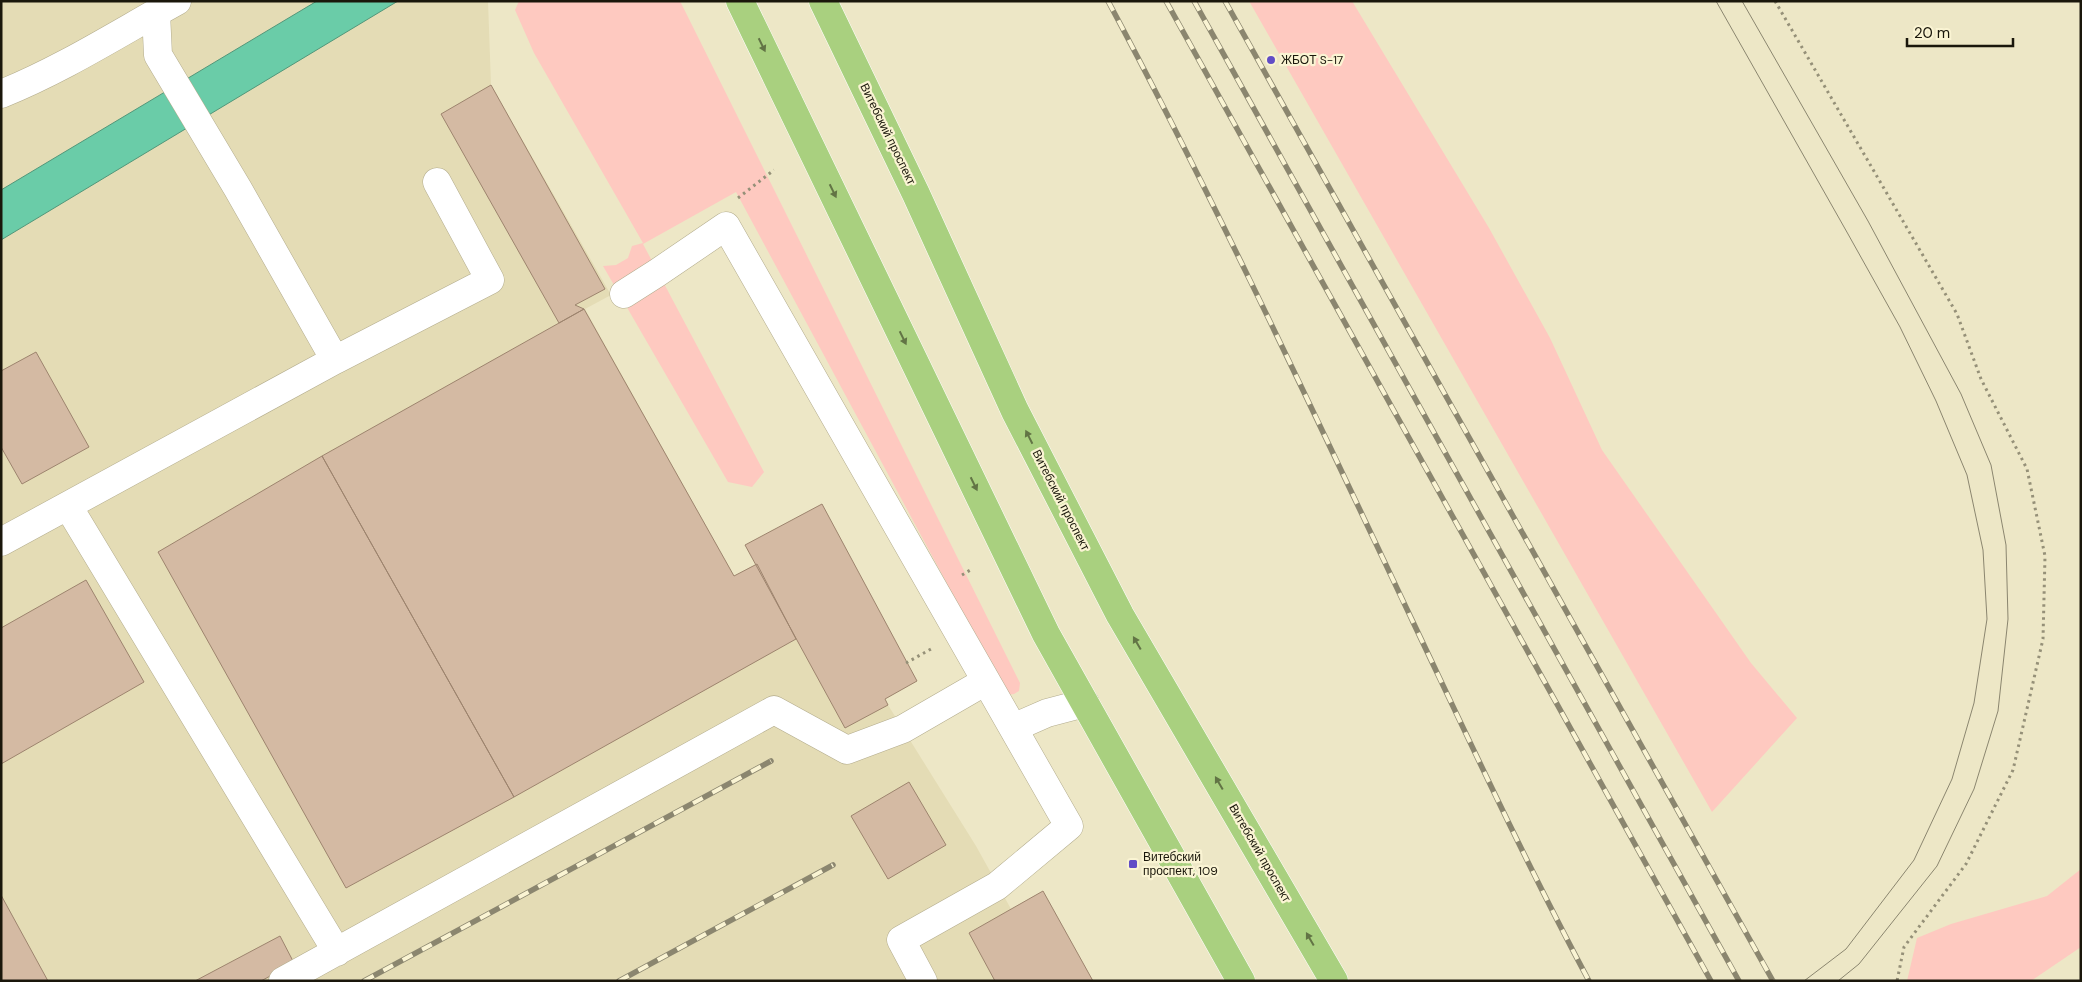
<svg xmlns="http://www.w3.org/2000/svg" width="2082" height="982" font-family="'DM Sans',sans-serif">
<rect width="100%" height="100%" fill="#ede7c6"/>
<path fill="#e4dcb5" d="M1,1H488L491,85L611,295L585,309L734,576L756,564L745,545L822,504L917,681L885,699L888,705L976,846L1011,909L1043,891L1093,981H1Z"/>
<path fill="#fec9c0" d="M519,1H680L1020,683L1019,691L1014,694L1007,695L736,192L643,244L764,472L752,487L728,482L603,266L616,265L628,258L632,246L643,243L534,53L515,10Z
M1249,1H1352L1489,228L1550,338L1602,450L1751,663L1797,718L1712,812Z
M2081,869V947L2031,981H1907L1917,938L1951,924L2047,896Z"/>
<path fill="#6acca8" stroke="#529679" d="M317,1H398L1,240V190Z"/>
<path fill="#d4baa3" stroke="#9d846e" d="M491,85L605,289L575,305L584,309L559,323L441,114Z
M584,309L734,576L757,564L796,639L514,797L322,456Z
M36,352L89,447L22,484L1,447V371Z
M322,456L514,797L346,888L158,552Z
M822,504L917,681L885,699L888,705L845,728L745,545Z
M86,580L144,682L1,764V628Z
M909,782L946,845L888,879L851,816Z
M1043,891L1093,981H995L969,933Z
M1,895L48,981H1Z
M280,936L294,963L261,981H195Z"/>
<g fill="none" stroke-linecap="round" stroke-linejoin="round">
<defs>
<path id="minor" d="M156,13L158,55L238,189L335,360
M1,94C63,69 119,33 177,1
M624,294L657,273L726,226L1069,826L997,886L901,940L923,981
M68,506L337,952
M1,542L335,360L490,280L437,182
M1013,728L1047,713L1085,703
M283,981L774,710L847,750L903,729L986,681"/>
<path id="major" d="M740,1L1046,634L1241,981
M823,1L916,194L1015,411L1120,615L1334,981"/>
</defs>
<use href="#minor" stroke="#b3ac8d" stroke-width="29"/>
<use href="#major" stroke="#fff" stroke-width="29"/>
<path stroke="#959078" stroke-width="3" stroke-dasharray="2.5 4" stroke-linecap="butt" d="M1775,1L1957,314L1981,379L2027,469L2045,556L2043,639L2013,770L1966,864L1904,947L1897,981
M738,198L774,170
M962,575L972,569
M906,663L931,649"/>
<use href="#minor" stroke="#fff" stroke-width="28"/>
<use href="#major" stroke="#a9d07f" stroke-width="28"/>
<path stroke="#8b866f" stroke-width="1" d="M1716,1L1848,234L1900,327L1936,401L1967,475L1983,550L1987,619L1974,703L1952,779L1914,860L1846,949L1804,981
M1742,1L1868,221L1961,394L1991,465L2006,545L2008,619L1998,711L1974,789L1937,866L1859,964L1838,981"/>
<defs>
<path id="rail" d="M1108,1C1217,205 1314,413 1413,622C1470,742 1526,863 1589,981
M1166,1L1711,981
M1194,1L1739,981
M1225,1L1773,981
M364,981L771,761
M619,981L833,865"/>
</defs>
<use href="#rail" stroke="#8b866f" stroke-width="5.5"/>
<use href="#rail" stroke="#faf4d3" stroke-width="4" stroke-dasharray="11" stroke-linecap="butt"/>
</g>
<defs><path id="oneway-solid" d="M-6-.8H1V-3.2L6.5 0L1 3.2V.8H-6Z" transform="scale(1.25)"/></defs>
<g fill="#627445">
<use href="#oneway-solid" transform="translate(762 45) rotate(64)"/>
<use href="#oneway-solid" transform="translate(833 191) rotate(64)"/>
<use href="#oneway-solid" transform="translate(903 338) rotate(64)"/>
<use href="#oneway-solid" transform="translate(1029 437) rotate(-117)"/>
<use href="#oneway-solid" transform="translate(974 484) rotate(64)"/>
<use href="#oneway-solid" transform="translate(1137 643) rotate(-120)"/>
<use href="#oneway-solid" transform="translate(1219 783) rotate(-120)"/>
<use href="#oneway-solid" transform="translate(1310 939) rotate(-120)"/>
</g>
<g fill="#614dc6" stroke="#faf4d3" stroke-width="2">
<circle cx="1271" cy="60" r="5"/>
<rect x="1128" y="859" width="10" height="10" rx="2.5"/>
</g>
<g text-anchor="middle" stroke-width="4.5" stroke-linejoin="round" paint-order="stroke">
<g font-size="12" fill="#1a170b" stroke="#faf4d3" text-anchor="start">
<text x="1281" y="64">ЖБОТ S-17</text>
<text x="1143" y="861">Витебский<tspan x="1143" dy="14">проспект, 109</tspan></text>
</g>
<g font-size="12" fill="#1a170b" stroke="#faf4d3">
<text transform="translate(888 134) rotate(64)" y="4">Витебский проспект</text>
<text transform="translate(1061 500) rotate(63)" y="4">Витебский проспект</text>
<text transform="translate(1260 853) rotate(60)" y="4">Витебский проспект</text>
</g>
</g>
<rect width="2082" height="982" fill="none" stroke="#1a170b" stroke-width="5"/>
<path d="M1907 38v8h106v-8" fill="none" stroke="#1a170b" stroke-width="2.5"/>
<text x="1914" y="38" font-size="15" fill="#1a170b" stroke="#faf4d3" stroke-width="4" paint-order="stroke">20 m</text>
</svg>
